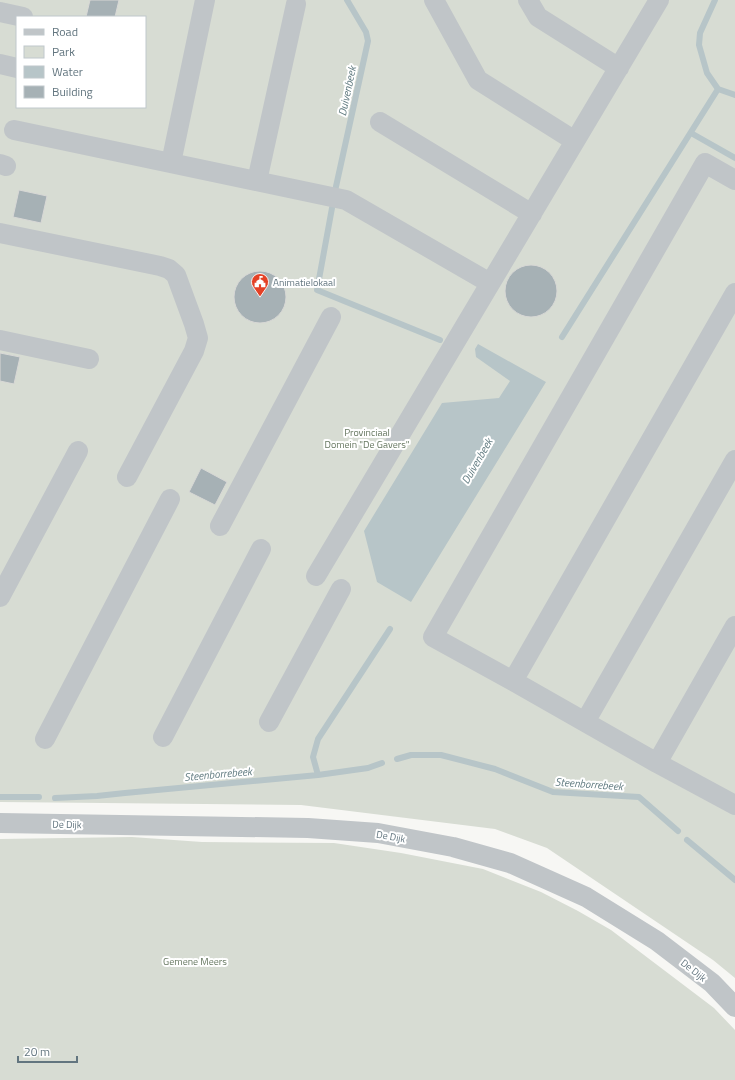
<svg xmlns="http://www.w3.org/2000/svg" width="735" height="1080" font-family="'Titillium Web',sans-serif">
<rect width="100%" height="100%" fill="#f7f7f4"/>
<path fill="#d7dcd3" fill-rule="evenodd" d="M0,0H735V978L713,960L547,848L495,829L301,805L0,802ZM17,17H145V107H17Z
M132,837L202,842L334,843L401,853L483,869L541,892L578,911L611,930L714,1008L735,1030V1080H0V839Z"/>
<path fill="#b7c5c8" d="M478,344L546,382L411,602L377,582L364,531L442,403L499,398L510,381L476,357L475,349Z"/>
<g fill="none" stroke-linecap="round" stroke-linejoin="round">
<path stroke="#b7c5c8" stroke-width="6" d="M715,0L700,33L699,45L707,73L718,89L735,95
M691,133L735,158
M335,191L368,41L366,32L347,0
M332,208L317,290L440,340
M562,337L718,89
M397,759L411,755H441L495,769L553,792L639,797L678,831
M318,775L313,757L318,739L390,629
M0,797H39
M55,798L97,796L125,793L318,775L368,768L382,763
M687,840L735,880"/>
</g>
<path fill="#a6b1b5" stroke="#d8d8d6" d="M90,0H119L115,17H86Z
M19,190L47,196L41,223L13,217Z
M505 291a26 26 0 1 1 52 0a26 26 0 1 1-52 0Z
M234 297a26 26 0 1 1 52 0a26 26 0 1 1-52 0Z
M0,353L20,357L14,384L0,381Z
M201,468L227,482L215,505L189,492Z"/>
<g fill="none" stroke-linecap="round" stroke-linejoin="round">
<path stroke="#c0c5c8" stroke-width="20" d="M434,0L478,80L575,141
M528,0L538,17L619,68
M0,12L23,17
M0,64L17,68
M380,122L532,214
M14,130L346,200L490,283
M171,163L205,0
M0,164L6,166
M735,180L705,163L433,637L513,681L657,763L735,805
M257,181L296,4
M0,233L160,266L169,269L176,275L194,324L198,338L194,351L127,477
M0,340L89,359
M220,526L331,317
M316,576L659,0
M0,597L78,451
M513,681L735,293
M269,722L341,589
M585,722L735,460
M163,737L261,549
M45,739L170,499
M657,763L735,626
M0,823L308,828L378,833L453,847L510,863L586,897L657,941L712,983L735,1007"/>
</g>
<defs>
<symbol id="civic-pin" viewBox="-11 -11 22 30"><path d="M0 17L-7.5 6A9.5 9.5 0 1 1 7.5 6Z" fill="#e44126" stroke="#fff"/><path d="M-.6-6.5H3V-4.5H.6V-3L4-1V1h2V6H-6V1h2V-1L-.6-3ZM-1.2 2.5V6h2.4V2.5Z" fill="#fff"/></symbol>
</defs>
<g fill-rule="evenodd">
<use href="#civic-pin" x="250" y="272" width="20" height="27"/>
</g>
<g text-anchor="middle" stroke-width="4" stroke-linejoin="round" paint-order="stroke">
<g font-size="10" fill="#62757f" stroke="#fff" text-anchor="start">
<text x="273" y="286">Animatielokaal</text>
</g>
<g font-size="10" fill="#667760" stroke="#fff">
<text x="367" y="436">Provinciaal<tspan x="367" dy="12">Domein "De Gavers"</tspan></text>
<text x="195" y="965">Gemene Meers</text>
</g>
<g font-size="10" fill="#62757f" stroke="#fff">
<text transform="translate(67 824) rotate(1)" y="4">De Dijk</text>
<text transform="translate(391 836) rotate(10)" y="4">De Dijk</text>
<text transform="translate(694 970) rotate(38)" y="4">De Dijk</text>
</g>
<g font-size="11" font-style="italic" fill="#617b81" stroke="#fff">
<text transform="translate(347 91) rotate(-78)" y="4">Duivenbeek</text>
<text transform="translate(477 461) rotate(-60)" y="4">Duivenbeek</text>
<text transform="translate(218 774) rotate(-5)" y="4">Steenborrebeek</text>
<text transform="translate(589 784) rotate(4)" y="4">Steenborrebeek</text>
</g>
</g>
<rect x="16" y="16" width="130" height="92" fill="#ffffff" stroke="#c0c8cc"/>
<rect x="24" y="29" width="20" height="6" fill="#c0c5c8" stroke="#c0c8cc"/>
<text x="52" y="36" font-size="12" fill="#62757f">Road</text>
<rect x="24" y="46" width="20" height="12" fill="#d7dcd3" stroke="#c0c8cc"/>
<text x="52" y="56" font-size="12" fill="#62757f">Park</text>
<rect x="24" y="66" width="20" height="12" fill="#b7c5c8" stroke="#c0c8cc"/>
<text x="52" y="76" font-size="12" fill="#62757f">Water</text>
<rect x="24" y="86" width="20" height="12" fill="#a6b1b5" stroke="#c0c8cc"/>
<text x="52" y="96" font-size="12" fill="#62757f">Building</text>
<path d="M18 1056v6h59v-6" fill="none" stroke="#62757f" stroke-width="2"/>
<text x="24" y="1056" font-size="12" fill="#62757f" stroke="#ffffff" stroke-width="3" paint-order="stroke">20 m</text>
</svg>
